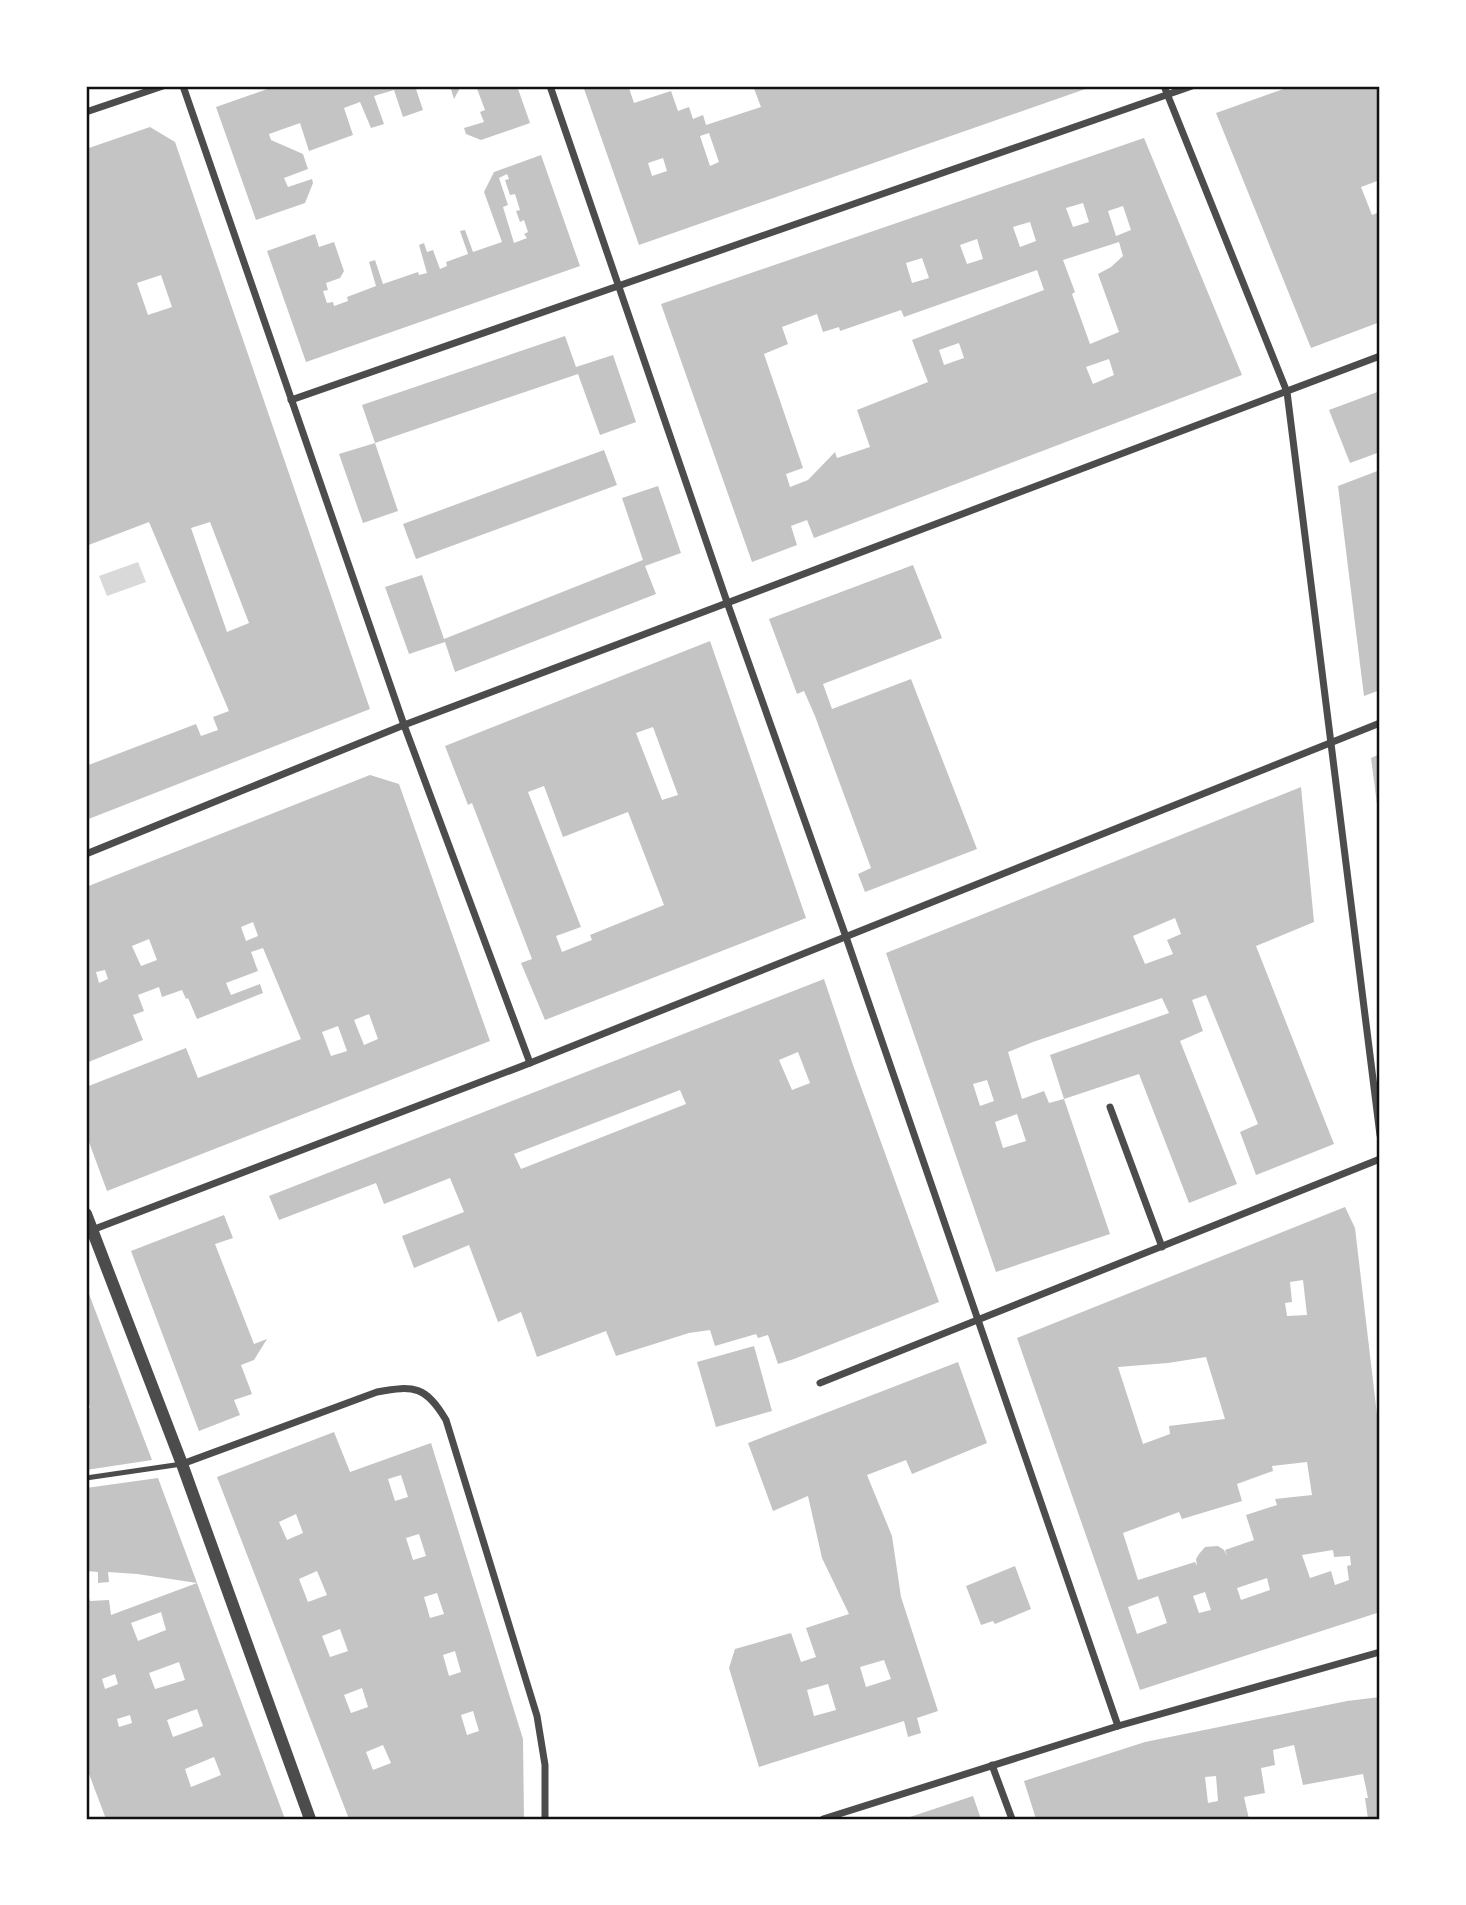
<svg xmlns="http://www.w3.org/2000/svg" width="1466" height="1905" font-family="Overpass,sans-serif">
  <style>
    .water { fill: #d9d9d9 }
    .building { fill: #c4c4c4; fill-rule: evenodd }
    .lines { fill: none; stroke-linecap: round; stroke-linejoin: round }
    .service { stroke: #4c4c4c; stroke-width: 5 }
    .minor { stroke: #4c4c4c; stroke-width: 7 }
    .tertiary { stroke: #4c4c4c; stroke-width: 12 }
    .neatline { fill: none; stroke: #111; stroke-width: 2.5 }
  </style>
  <rect width="100%" height="100%" fill="#fff"/>
  <polygon class="water" points="138,562 146,582 107,596 99,576"/>
  <g class="building">
    <polygon points="276,86 415,86 423,110 403,117 394,90 374,96 384,124 371,128 360,102 344,108 353,135 309,151 300,123 269,134 271,140 303,154 308,169 284,178 288,187 312,179 313,183 305,203 256,220 216,107"/>
    <polygon points="450,86 461,86 454,99"/>
    <polygon points="476,86 517,86 530,123 481,140 466,134 464,128 484,122 480,112 485,110"/>
    <path d="M583,86h52l-6,2 5,15 37,-12 7,20 11,-4 4,12 10,-4 3,10 55,-18 -8,-21h21l1,2 6,-2h313l-455,159zM709,133l10,29 -9,4 -10,-30zM663,158l4,13 -15,5 -4,-13z"/>
    <polygon points="1292,86 1380,86 1380,180 1361,187 1372,215 1380,212 1380,322 1311,348 1216,113"/>
    <path d="M150,127l25,15 195,567 -284,111v-54l110,-42 5,12 17,-6 -5,-13 16,-6 -80,-189 -63,24v-397zM161,275l11,32 -24,8 -11,-32zM210,522l39,101 -22,9 -36,-104z"/>
    <path d="M1144,138l98,237 -428,163 -7,-18 -16,6 6,19 -45,17 -91,-258zM1083,203l6,19 -16,5 -7,-19zM1123,206l8,24 -15,6 -8,-25zM1030,222l6,19 -16,6 -7,-20zM977,239l6,20 -16,5 -7,-19zM1119,242l4,14 -12,11 -13,7 21,58 -29,12 -18,-50 3,-2 -12,-32zM922,258l7,20 -17,5 -6,-20zM1037,270l7,20 -132,50 16,42 -71,28 13,37 -33,11 -2,-6 -27,28 -18,7 -4,-13 17,-6 -39,-114 24,-10 -6,-17 35,-13 6,18 16,-5 1,4 61,-21 3,7zM959,343l5,15 -20,7 -5,-15zM1109,359l5,16 -21,9 -7,-17z"/>
    <path d="M541,155l39,111 -274,96 -39,-111 48,-17 4,13 15,-5 10,29 -4,7 -14,5 2,7 -5,1 4,12 6,-1 1,4 14,-5 -1,-4 29,-11 -7,-24 6,-2 8,24 35,-12 1,3 8,-2 -8,-28 5,-2 3,9 6,-2 7,19 7,-3 -1,-4 22,-8 -8,-23 5,-1 8,22 29,-10 -18,-50 10,-20zM507,174l2,5 -4,1 5,15 5,-1 5,16 -4,1 4,11 4,-2 4,12 -4,2 3,4 -13,5 -11,-36 5,-2 -9,-27z"/>
    <polygon points="565,336 576,367 613,355 636,422 600,435 578,374 375,443 362,405"/>
    <polygon points="1380,391 1380,452 1350,463 1329,410"/>
    <polygon points="375,443 398,511 363,523 339,454"/>
    <polygon points="604,450 617,485 416,559 403,524"/>
    <polygon points="1380,470 1380,690 1364,696 1338,486"/>
    <polygon points="658,486 681,553 645,566 656,594 455,672 445,642 409,654 385,587 422,575 444,639 643,560 622,498"/>
    <polygon points="913,565 942,638 823,684 832,709 911,679 977,849 865,892 858,874 871,868 815,716 804,691 797,694 769,619"/>
    <path d="M710,641l96,277 -261,102 -24,-57 11,-4 -60,-156 -4,2 -23,-59zM653,727l25,68 -16,5 -26,-67zM544,786l19,51 65,-25 36,93 -74,30 2,5 -30,12 -6,-16 25,-9 -53,-135z"/>
    <polygon points="1380,754 1380,820 1379,820 1371,758"/>
    <path d="M370,775l29,9 91,257 -383,150 -21,-57v-47l100,-39 12,30 103,-39 -38,-91 -12,4 7,19 -32,12 5,12 29,-11 3,9 -66,26 -9,-21 -2,1 -4,-9 -20,7 -3,-10 -21,8 6,16 -11,4 10,25 -57,23v-176zM253,922l5,14 -12,5 -5,-14zM149,939l8,21 -16,6 -9,-20zM105,970l3,9 -9,4 -3,-11zM369,1014l9,25 -14,6 -10,-25zM338,1026l9,25 -16,5 -9,-24z"/>
    <path d="M1301,787l13,135 -58,24 78,198 -78,31 -16,-43 18,-8 -52,-129 -14,5 11,31 -23,10 57,143 -48,19 -50,-129 -75,25 -14,-44 119,-42 -7,-15 -129,44 -25,10 14,47 22,-8 5,12 15,-4 46,135 -114,38 -110,-319zM1175,918l6,16 -14,6 6,14 -28,10 -12,-28zM987,1080l7,21 -14,5 -7,-22zM1017,1114l9,27 -23,7 -8,-26z"/>
    <path d="M824,979l29,86 86,237 -145,57 -16,5 -10,-29 -10,3 -2,-4 -41,12 -5,-16 -21,3 -73,23 -10,-25 -69,26 -16,-45 -23,10 -29,-77 -55,23 -12,-32 62,-24 -14,-34 -66,26 -8,-21 -97,37 -10,-24zM798,1052l12,31 -18,7 -13,-30zM680,1090l6,14 -165,65 -7,-15z"/>
    <path d="M1345,1207l10,21 25,212v172l-240,78 -123,-352zM1303,1280l4,35 -20,1 -2,-13 7,-1 -2,-20zM1206,1357l19,62 -56,7 1,8 -27,10 -25,-77 50,-4zM1307,1462l5,33 -37,4 2,6 -31,10 8,25 -29,10 2,6 -3,-6 -6,-4 -13,1 -6,7 -3,5 1,7 -2,-4 -57,18 -15,-47 56,-21 3,7 60,-18 -5,-17 36,-13 -1,-5zM1333,1550l1,7 16,-1 1,9 -4,1 2,14 -14,5 -4,-14 -21,7 -8,-23zM1267,1578l3,12 -29,10 -4,-12zM1205,1592l6,18 -12,3 -6,-17zM1158,1596l9,27 -30,11 -9,-27z"/>
    <polygon points="224,1215 233,1238 215,1244 254,1344 267,1339 254,1360 241,1365 252,1394 234,1400 240,1415 199,1431 131,1251"/>
    <polygon points="86,1286 123,1384 152,1460 86,1470 86,1409 90,1408 86,1390"/>
    <polygon points="754,1346 772,1411 716,1427 697,1362"/>
    <path d="M958,1362l29,81 -75,31 -6,-14 -39,15 25,61 9,61 37,114 -21,7 4,15 -13,4 -4,-16 -145,46 -30,-99 6,-19 56,-16 10,29 15,-5 -10,-29 43,-14 -27,-56 -14,-62 -35,15 -25,-68zM884,1660l7,19 -25,8 -6,-20zM828,1684l8,26 -22,6 -7,-26z"/>
    <path d="M334,1432l16,40 81,-29 92,296 1,80h-175l-132,-342zM401,1475l7,22 -13,4 -7,-22zM296,1514l7,19 -16,7 -8,-18zM419,1534l7,22 -13,4 -7,-22zM317,1571l10,24 -19,7 -9,-23zM437,1593l7,21 -14,4 -6,-21zM340,1629l8,22 -18,6 -8,-21zM455,1651l6,21 -12,4 -6,-21zM362,1688l6,19 -17,6 -7,-18zM473,1711l6,20 -12,4 -6,-20zM383,1745l8,18 -18,7 -7,-18z"/>
    <polygon points="158,1478 197,1583 137,1574 108,1572 109,1582 98,1583 98,1572 86,1571 86,1488"/>
    <polygon points="1015,1566 1031,1609 995,1624 993,1621 981,1625 966,1586"/>
    <path d="M197,1583l88,236h-179l-20,-53v-176l4,11 19,-1 2,15zM161,1612l5,18 -28,11 -7,-18zM179,1662l6,18 -30,9 -6,-16zM115,1674l3,10 -13,5 -3,-10zM197,1709l6,17 -30,11 -6,-17zM130,1715l2,8 -13,4 -2,-8zM214,1757l7,18 -30,12 -6,-18z"/>
    <path d="M1380,1697v122h-12l-3,-21h3l-5,-24 -60,11 -9,-40 -21,5 2,15 -14,3 4,25 -21,4 5,22h-213l-12,-38 121,-39 202,-41zM1216,1776l2,25 -10,2 -3,-26z"/>
    <polygon points="973,1796 981,1819 904,1819"/>
  </g>
  <g class="lines">
    <polyline class="service" points="86,1478 182,1464"/>
    <g class="minor">
      <polyline points="183,86 404,725 530,1063"/>
      <polyline points="550,86 727,602 846,937 1118,1726"/>
      <polyline points="1164,86 1287,392 1380,1135"/>
      <polyline points="86,112 163,86"/>
      <polyline points="291,400 1192,86"/>
      <polyline points="86,854 404,725 1380,356"/>
      <polyline points="1110,1107 1162,1247"/>
      <polyline points="92,1230 530,1063 1380,723"/>
      <polyline points="820,1383 1380,1159"/>
      <path d="M182,1464l195,-72c37,-7 49,-6 69,28l91,296 8,49v54"/>
      <polyline points="992,1765 1012,1819"/>
      <polyline points="823,1819 1118,1726 1380,1652"/>
    </g>
    <polyline class="tertiary" points="86,1214 182,1464 310,1819"/>
  </g>
  <rect width="1466" height="1905" fill="none" stroke="#ffffff" stroke-width="175"/>
  <rect x="88" y="88" width="1290" height="1730" class="neatline"/>
</svg>
